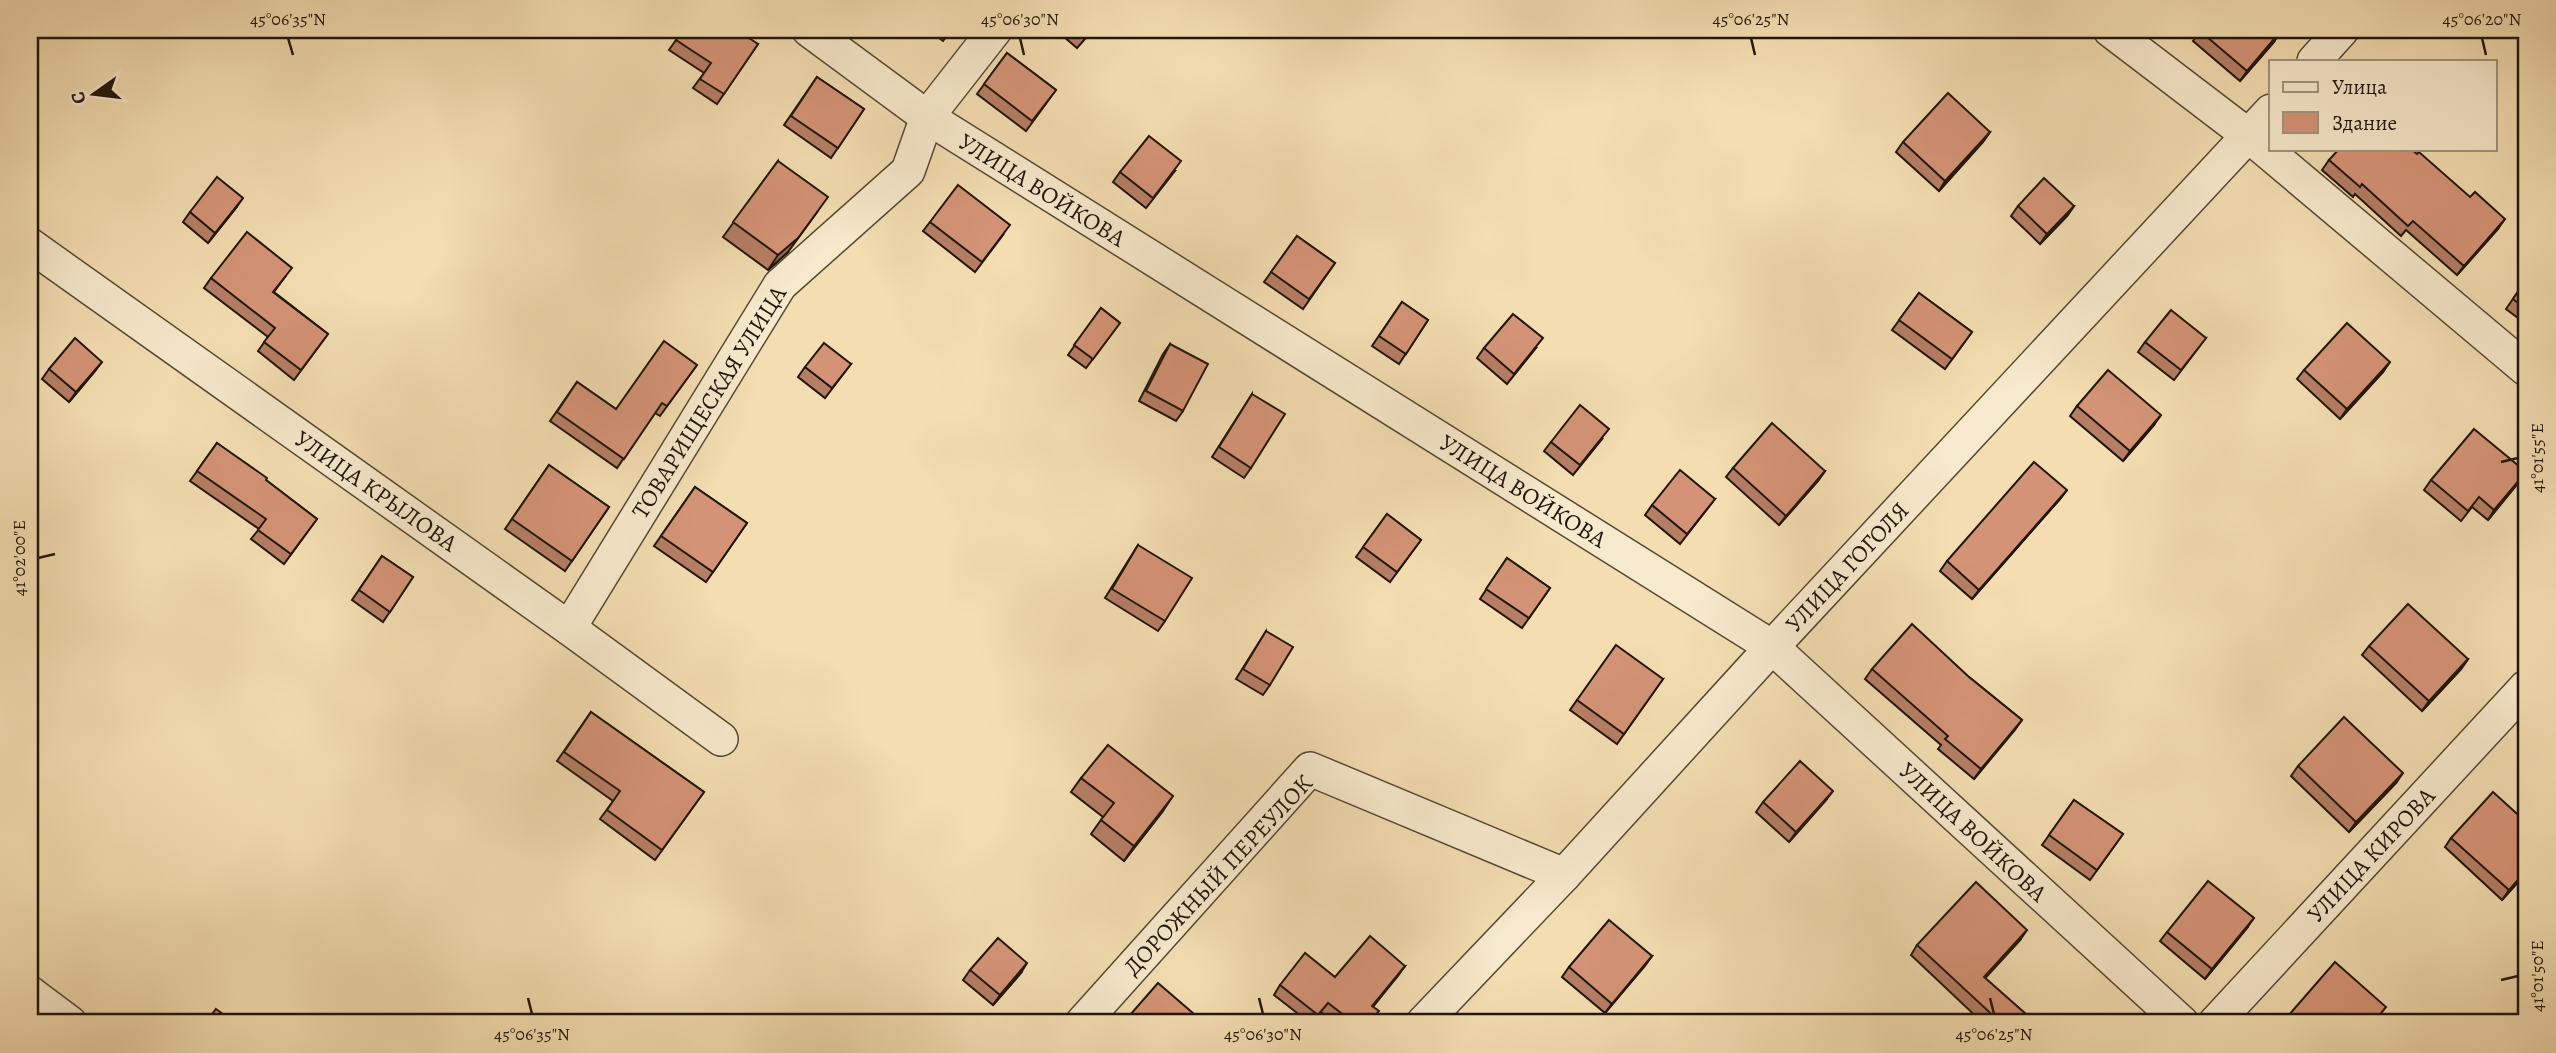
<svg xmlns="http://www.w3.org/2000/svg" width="2556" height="1053" font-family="Alegreya,serif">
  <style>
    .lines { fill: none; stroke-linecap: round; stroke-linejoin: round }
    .minor-casing { stroke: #554834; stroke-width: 36 }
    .minor { stroke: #f7e9cc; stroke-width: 33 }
    .wall { fill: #b67e65; stroke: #20160b; stroke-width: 2 }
    .shaded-wall { fill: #946753; stroke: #20160b; stroke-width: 2 }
    .building { fill: #d49376; stroke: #20160b; stroke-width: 2 }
    .ticks { fill: none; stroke: #20160b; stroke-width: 2.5 }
    .labels { text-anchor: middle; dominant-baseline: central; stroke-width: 5; stroke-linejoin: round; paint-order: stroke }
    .street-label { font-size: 24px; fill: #20160b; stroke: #f7e9cc }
    .neatline { fill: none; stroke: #20160b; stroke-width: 2.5 }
    .ticks-label { font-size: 18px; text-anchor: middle; fill: #20160b }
  </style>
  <rect width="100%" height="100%" fill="#f3ddb1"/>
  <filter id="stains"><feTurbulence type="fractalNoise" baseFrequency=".00286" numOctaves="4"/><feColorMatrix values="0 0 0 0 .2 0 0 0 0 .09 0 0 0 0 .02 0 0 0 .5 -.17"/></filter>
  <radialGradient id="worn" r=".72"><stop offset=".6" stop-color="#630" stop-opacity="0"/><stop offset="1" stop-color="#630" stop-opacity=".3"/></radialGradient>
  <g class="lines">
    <defs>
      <g id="minor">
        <polyline points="809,30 927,117 1772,647 2182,1023"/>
        <polyline points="2110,30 2249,136 2526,369"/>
        <polyline points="2314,61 2342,30"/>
        <polyline points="30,245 569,628 721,739"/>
        <polyline points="569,628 780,285 908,171 927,117 995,30"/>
        <polyline points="30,993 70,1023"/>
        <polyline points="1082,1023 1310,769 1564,875"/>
        <polyline points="1423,1023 1564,875 1772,647 2271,111"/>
        <polyline points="2215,1023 2526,687"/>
      </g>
    </defs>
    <use href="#minor" class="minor-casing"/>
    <use href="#minor" class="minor"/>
  </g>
  <g class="wall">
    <polygon points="683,30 758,44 717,104 693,88 704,73 669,50"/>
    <polygon points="928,30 952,30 943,41"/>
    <polygon points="1056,30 1093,30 1077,48"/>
    <polygon points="2201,30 2280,32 2274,42 2240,81 2193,41"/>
    <polygon points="1007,53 1056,90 1026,131 977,94"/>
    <polygon points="817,77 864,109 831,158 784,125"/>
    <polygon points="1990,132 1983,142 1939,191 1896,152 1903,142"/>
    <polygon points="2329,160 2498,229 2457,275 2406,230 2401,236 2355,194 2353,197 2322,170"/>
    <polygon points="778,161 788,252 768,270 723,237"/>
    <polygon points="1175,171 1146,208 1113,182 1120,172"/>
    <polygon points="2018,206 2074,206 2067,216 2040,244 2011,216"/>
    <polygon points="236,208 208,243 183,222 190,212"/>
    <polygon points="930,222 1003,235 975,272 923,231"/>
    <polygon points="1297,236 1335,263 1303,309 1264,282"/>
    <polygon points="285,277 274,292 328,334 294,380 258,351 268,337 204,288 211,278"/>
    <polygon points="2526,280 2526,324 2506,309"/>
    <polygon points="1919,293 1972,332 1945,369 1892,330"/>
    <polygon points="1402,302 1428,320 1399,364 1372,346"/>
    <polygon points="1101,308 1120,323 1086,368 1068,355"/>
    <polygon points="2206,338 2174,380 2138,352 2145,342"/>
    <polygon points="1170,344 1183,411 1176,421 1139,401 1163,354"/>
    <polygon points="1484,348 1536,348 1507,384 1477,358"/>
    <polygon points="851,364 825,398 798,377 805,367"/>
    <polygon points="697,365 660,416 655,413 617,468 550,421 577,382 616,409"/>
    <polygon points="49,369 95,371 69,402 42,379"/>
    <polygon points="2304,370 2383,372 2340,419 2297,379"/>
    <polygon points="1252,394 1251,468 1244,478 1212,457"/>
    <polygon points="2077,406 2154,425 2123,461 2070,416"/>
    <polygon points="1602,439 1573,475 1544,451 1551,442"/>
    <polygon points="217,443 317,519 284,564 251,539 259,529 190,481"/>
    <polygon points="549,465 609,507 565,571 505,529"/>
    <polygon points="1733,468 1825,471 1818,481 1779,525 1726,477"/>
    <polygon points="2431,480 2519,482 2488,520 2472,507 2461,521 2424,490"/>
    <polygon points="695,487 747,523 706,582 654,546"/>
    <polygon points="2067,490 2060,499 1972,599 1940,571 1947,561"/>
    <polygon points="1715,499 1680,544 1645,515 1652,505"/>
    <polygon points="1387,514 1421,540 1390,582 1356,557"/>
    <polygon points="1138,545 1165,621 1158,631 1105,598"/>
    <polygon points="382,556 413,577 383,622 352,600"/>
    <polygon points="1507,558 1550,588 1522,628 1480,599"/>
    <polygon points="1266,631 1270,685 1263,695 1236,679"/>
    <polygon points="2369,646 2468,659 2461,669 2422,711 2362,655"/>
    <polygon points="1872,669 1969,677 2022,720 1974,779 1938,749 1941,745 1865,679"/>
    <polygon points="1663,679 1617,744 1570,710 1577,700"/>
    <polygon points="591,712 704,792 655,860 600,819 613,801 557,761"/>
    <polygon points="2298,766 2396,783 2349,832 2291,776"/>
    <polygon points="1081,778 1163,811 1124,861 1091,834 1103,817 1071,792"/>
    <polygon points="1826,800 1789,842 1756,812 1763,802"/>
    <polygon points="2074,800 2123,834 2090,880 2042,845"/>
    <polygon points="2526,822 2526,873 2502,900 2445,847 2451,838"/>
    <polygon points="2247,928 2205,979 2160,941 2167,932"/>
    <polygon points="2020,940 1985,978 2036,1023 1983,1023 1911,955 1917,945"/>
    <polygon points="1652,956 1605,1013 1562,977 1569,967"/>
    <polygon points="1405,966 1373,1007 1370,1023 1335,1023 1321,1012 1313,1023 1310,1023 1274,995 1280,985"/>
    <polygon points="970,970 1021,973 993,1005 963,980"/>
  </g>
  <g class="shaded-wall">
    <polygon points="2280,32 2274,42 2240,81 2247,71"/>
    <polygon points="1990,132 1983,142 1939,191 1945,181"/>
    <polygon points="243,198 236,208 208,243 215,233"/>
    <polygon points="2074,206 2067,216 2040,244 2047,234"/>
    <polygon points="818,211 788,252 768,270 778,255"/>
    <polygon points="2505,219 2498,229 2457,275 2464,266"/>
    <polygon points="102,362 95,371 69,402 76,392"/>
    <polygon points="2390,362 2383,372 2340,419 2347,409"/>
    <polygon points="2161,415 2154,425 2123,461 2130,451"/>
    <polygon points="1825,471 1818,481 1779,525 1786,516"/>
    <polygon points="2526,472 2519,482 2488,520 2494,510"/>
    <polygon points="2067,490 2060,499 1972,599 1979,590"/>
    <polygon points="2468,659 2461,669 2422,711 2429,701"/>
    <polygon points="2022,720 2015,730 1974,779 1981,769"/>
    <polygon points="2403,773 2396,783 2349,832 2356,822"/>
    <polygon points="1833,791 1826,800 1789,842 1796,832"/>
    <polygon points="1173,796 1163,811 1124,861 1134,846"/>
    <polygon points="2526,871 2526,873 2502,900 2509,890"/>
    <polygon points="2254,918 2247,928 2205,979 2212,969"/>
    <polygon points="2027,930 2020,940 1977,987 1984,977"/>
    <polygon points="1652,956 1645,966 1605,1013 1612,1004"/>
    <polygon points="1027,963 1021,973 993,1005 1000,995"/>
    <polygon points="1405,966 1398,976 1365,1016 1372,1006"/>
  </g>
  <g class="building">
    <polygon points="683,30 737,30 758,44 724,94 700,79 711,63 676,40"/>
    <polygon points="1075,30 1091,30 1084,38"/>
    <polygon points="2201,30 2278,30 2280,32 2247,71 2200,31"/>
    <polygon points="1007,53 1056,90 1032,121 984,84"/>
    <polygon points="817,77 864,109 838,148 791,116"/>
    <polygon points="1948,93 1990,132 1945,181 1903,142"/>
    <polygon points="1149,136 1181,161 1153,198 1120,172"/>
    <polygon points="2339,149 2411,149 2417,154 2419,152 2470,197 2475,192 2505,219 2464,266 2413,221 2408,226 2362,184 2360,187 2329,160"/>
    <polygon points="778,161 828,197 798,238 778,255 733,222"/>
    <polygon points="217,177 243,198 215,233 190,212"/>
    <polygon points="2044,178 2074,206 2047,234 2018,206"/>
    <polygon points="958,185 1010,225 982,262 930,222"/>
    <polygon points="247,232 292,268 273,292 328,334 301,370 264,342 275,328 211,278"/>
    <polygon points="1297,236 1335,263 1309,299 1271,272"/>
    <polygon points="2526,280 2526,309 2513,299"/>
    <polygon points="1919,293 1972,332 1952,359 1899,320"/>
    <polygon points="1402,302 1428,320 1406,354 1379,336"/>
    <polygon points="1101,308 1120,323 1093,359 1074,345"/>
    <polygon points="2171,310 2206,338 2181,370 2145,342"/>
    <polygon points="1513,314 1543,338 1514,374 1484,348"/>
    <polygon points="2347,323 2390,362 2347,409 2304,370"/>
    <polygon points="75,338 102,362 76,392 49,369"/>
    <polygon points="664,341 697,365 667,406 662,403 624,459 557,412 577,382 616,409"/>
    <polygon points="824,343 851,364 832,388 805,367"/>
    <polygon points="1170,344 1208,364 1183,411 1146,391"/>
    <polygon points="2108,370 2161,415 2130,451 2077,406"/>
    <polygon points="1252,394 1285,414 1251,468 1219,447"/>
    <polygon points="1580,405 1609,429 1580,465 1551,442"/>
    <polygon points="1772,423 1825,471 1786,516 1733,468"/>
    <polygon points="2474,429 2526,472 2494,510 2479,497 2468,511 2431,480"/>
    <polygon points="217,443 267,478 266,480 317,519 291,554 258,530 266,519 197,471"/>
    <polygon points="2034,462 2067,490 1979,590 1947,561"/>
    <polygon points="549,465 609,507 572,561 512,519"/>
    <polygon points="1680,470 1715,499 1687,534 1652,505"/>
    <polygon points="695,487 747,523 713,572 661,536"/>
    <polygon points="1387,514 1421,540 1397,572 1363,547"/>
    <polygon points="1138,545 1192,578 1165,621 1112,589"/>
    <polygon points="382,556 413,577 390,612 359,590"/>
    <polygon points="1507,558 1550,588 1529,618 1486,589"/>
    <polygon points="2408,604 2468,659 2429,701 2369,646"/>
    <polygon points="1912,624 1969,677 2022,720 1981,769 1945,739 1948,736 1872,669"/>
    <polygon points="1266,631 1293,647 1270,685 1243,669"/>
    <polygon points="1616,645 1663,679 1624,734 1577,700"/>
    <polygon points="591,712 704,792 662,850 607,810 620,791 564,752"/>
    <polygon points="2344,717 2403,773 2356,822 2298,766"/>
    <polygon points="1108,745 1173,796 1134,846 1101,820 1114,803 1081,778"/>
    <polygon points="1800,761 1833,791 1796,832 1763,802"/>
    <polygon points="2493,792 2526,822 2526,871 2509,890 2451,838"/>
    <polygon points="2074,800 2123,834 2097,870 2049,835"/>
    <polygon points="2208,881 2254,918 2212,969 2167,932"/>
    <polygon points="1976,882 2027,930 1984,977 2036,1023 1999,1023 2000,1022 1917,945"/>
    <polygon points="1609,920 1652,956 1612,1004 1569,967"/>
    <polygon points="1370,936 1405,966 1372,1006 1379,1011 1369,1023 1354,1023 1328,1003 1318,1015 1280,985 1305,953 1335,977"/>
    <polygon points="998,938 1027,963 1000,995 970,970"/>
    <polygon points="2335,962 2386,1007 2373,1023 2282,1023"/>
    <polygon points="1158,983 1201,1020 1198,1023 1123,1023"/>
    <polygon points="216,1009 235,1023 205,1023"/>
  </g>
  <path class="ticks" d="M288,38l5,17M1020,38l4,17M1751,38l4,17M2482,38l4,17M2501,462l17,-4M38,558l17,-4M2501,980l17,-4M528,998l4,16M1259,998l4,16M1990,998l4,16"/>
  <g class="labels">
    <g class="street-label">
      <text transform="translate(1042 190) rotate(32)">УЛИЦА ВОЙКОВА</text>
      <text transform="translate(709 402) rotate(-58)">ТОВАРИЩЕСКАЯ УЛИЦА</text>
      <text transform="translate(376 491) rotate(35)">УЛИЦА КРЫЛОВА</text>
      <text transform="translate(1523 491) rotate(32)">УЛИЦА ВОЙКОВА</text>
      <text transform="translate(1847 567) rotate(-47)">УЛИЦА ГОГОЛЯ</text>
      <text transform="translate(1973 832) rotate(43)">УЛИЦА ВОЙКОВА</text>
      <text transform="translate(2371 855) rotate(-47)">УЛИЦА КИРОВА</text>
      <text transform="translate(1218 875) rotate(-47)">ДОРОЖНЫЙ ПЕРЕУЛОК</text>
    </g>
  </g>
  <rect width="2556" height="1053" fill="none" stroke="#f3ddb1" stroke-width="77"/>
  <rect x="2269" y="60" width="228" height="91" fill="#f7e9cc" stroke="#a1957f" stroke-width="2"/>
  <rect x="2283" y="82" width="35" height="10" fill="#f7e9cc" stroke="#a1957f" stroke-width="2"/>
  <text x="2332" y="94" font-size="21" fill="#20160b">Улица</text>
  <rect x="2283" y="112" width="35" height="21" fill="#d49376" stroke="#a1957f" stroke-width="2"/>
  <text x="2332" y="130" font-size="21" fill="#20160b">Здание</text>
  <g transform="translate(94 94) rotate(256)" stroke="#f7e9cc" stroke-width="5" paint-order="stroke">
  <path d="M0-5L12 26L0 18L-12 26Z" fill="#20160b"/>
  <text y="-10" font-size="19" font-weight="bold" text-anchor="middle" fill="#20160b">С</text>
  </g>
  <rect x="38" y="38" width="2480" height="976" class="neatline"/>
  <g class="ticks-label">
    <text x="288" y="25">45°06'35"N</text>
    <text x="1020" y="25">45°06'30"N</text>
    <text x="1751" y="25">45°06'25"N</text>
    <text x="2482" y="25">45°06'20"N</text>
    <text transform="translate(2537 458) rotate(-90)" y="6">41°01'55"E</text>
    <text transform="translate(19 558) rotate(-90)" y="6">41°02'00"E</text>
    <text transform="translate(2537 976) rotate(-90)" y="6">41°01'50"E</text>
    <text x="532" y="1040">45°06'35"N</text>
    <text x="1263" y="1040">45°06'30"N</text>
    <text x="1994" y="1040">45°06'25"N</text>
  </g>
  <rect width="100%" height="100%" filter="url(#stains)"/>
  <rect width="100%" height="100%" fill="url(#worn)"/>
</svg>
